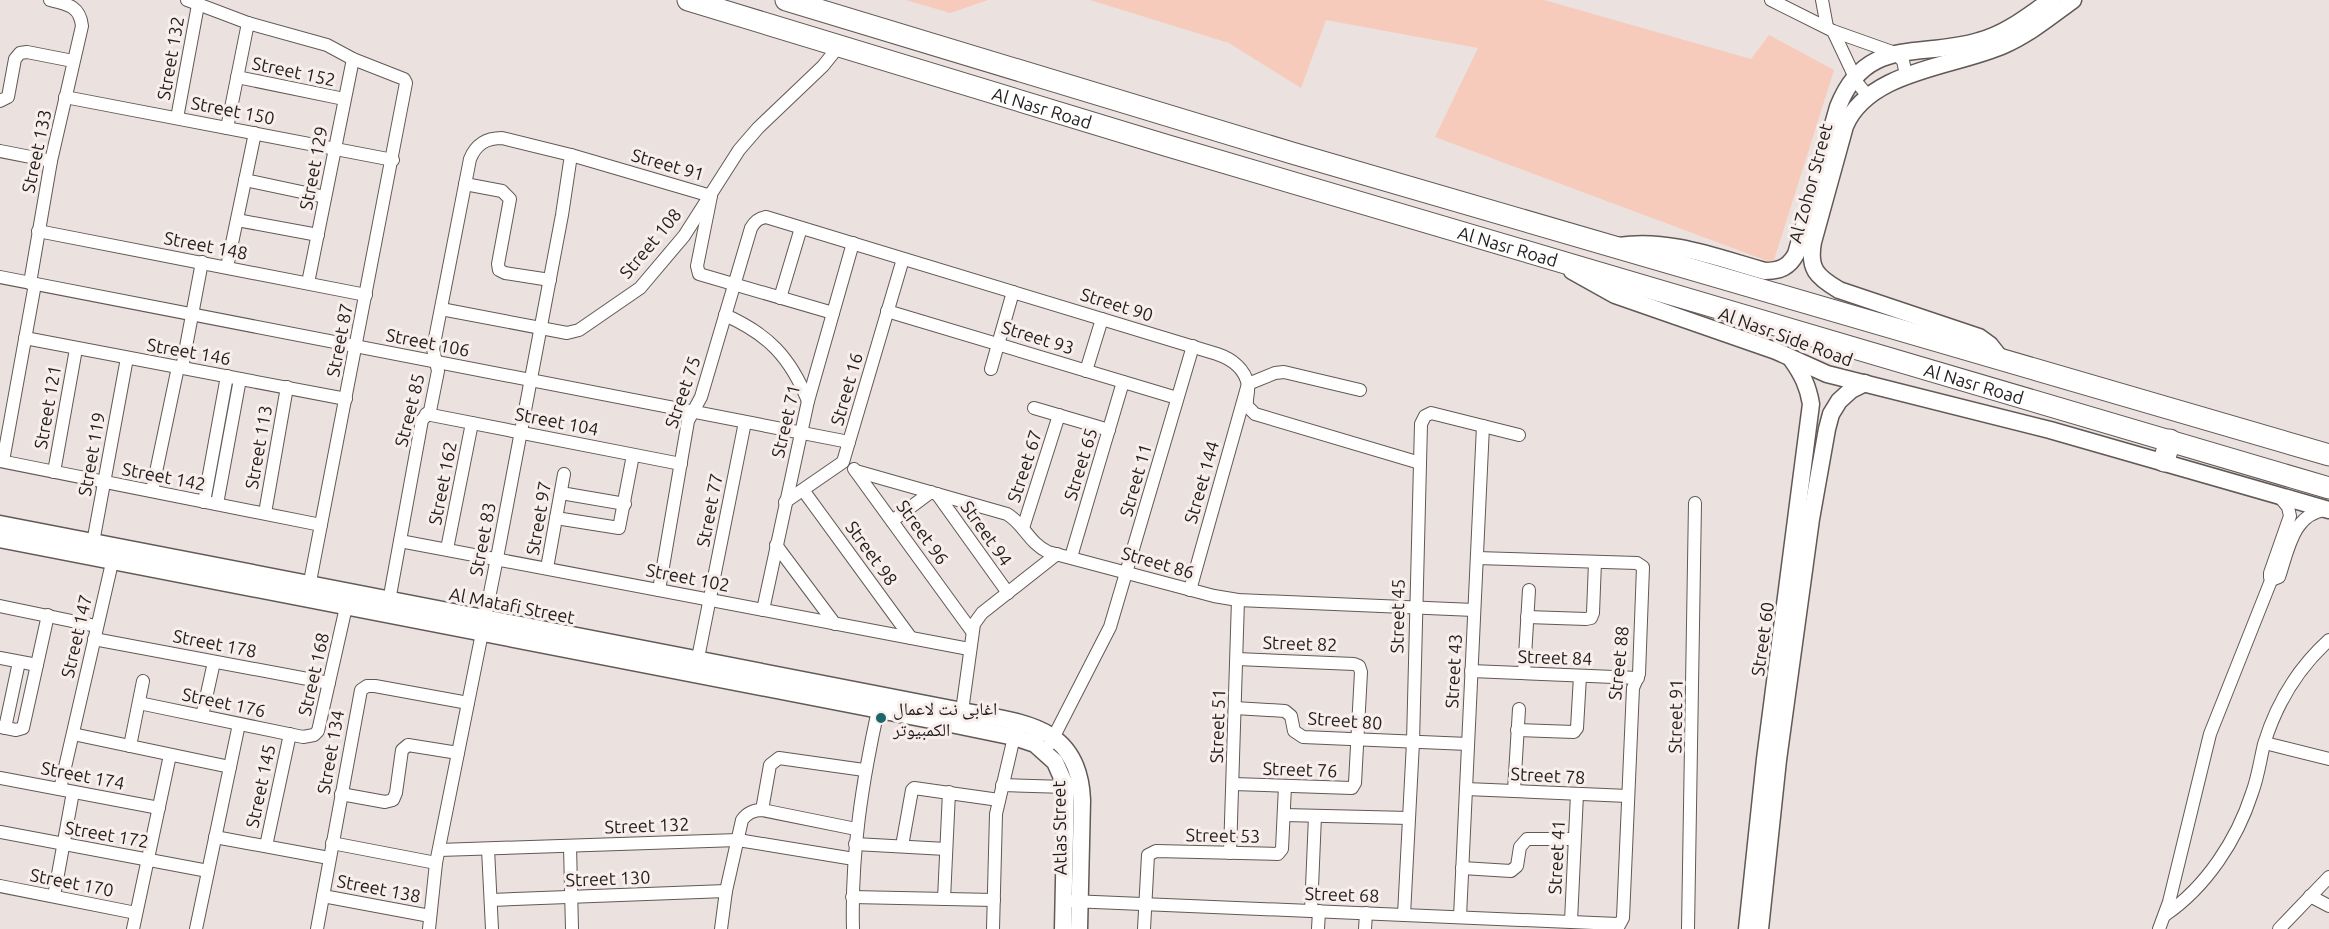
<svg xmlns="http://www.w3.org/2000/svg" width="2329" height="929" font-family="Ubuntu,'Noto Naskh Arabic',sans-serif">
  <style>
    .green { fill: #f6cbbc }
    .lines { fill: none; stroke-linecap: round; stroke-linejoin: round }
    .street-casing { stroke: #615956; stroke-width: 14 }
    .secondary-casing { stroke: #615956; stroke-width: 19 }
    .highway-casing { stroke: #615956; stroke-width: 23 }
    .street { stroke: #fff; stroke-width: 12 }
    .secondary { stroke: #fff; stroke-width: 16 }
    .highway { stroke: #fff; stroke-width: 21 }
    .poi-dot { fill: #1a676c; stroke: #f8eeeb; stroke-width: 2 }
    .labels { text-anchor: middle; dominant-baseline: central; stroke-width: 6; stroke-linejoin: round; paint-order: stroke }
    .street-label { font-size: 18px; fill: #201d1c; stroke: #f8eeeb }
    .poi-label { font-size: 18px; fill: #201d1c; stroke: #f8eeeb; text-anchor: start }
  </style>
  <rect width="100%" height="100%" fill="#ebe1de"/>
  <g class="green">
    <polygon points="906,0 988,0 950,13"/>
    <polygon points="1090,0 1544,0 1751,59 1769,35 1834,70 1773,263 1435,137 1478,48 1326,20 1301,88 1229,43"/>
  </g>
  <g class="lines">
    <defs>
      <g id="street">
        <polyline points="187,0 248,23 327,45 353,59 404,79 406,83 308,592"/>
        <polyline points="1771,0 1833,31 1895,53 1903,61 1905,70 1904,77"/>
        <polyline points="1822,0 1827,27"/>
        <polyline points="1833,31 1858,84 1868,96"/>
        <polyline points="237,77 344,99"/>
        <polyline points="65,97 393,160"/>
        <polyline points="0,101 8,97 15,59 20,53 27,52 73,61"/>
        <polyline points="177,118 198,5"/>
        <polyline points="227,128 248,23"/>
        <polyline points="0,151 51,161"/>
        <polyline points="245,180 325,197"/>
        <polyline points="465,184 502,191 510,199 498,264 499,270 505,273 550,280"/>
        <polyline points="237,220 318,235"/>
        <polyline points="38,231 366,295"/>
        <polyline points="227,267 255,133"/>
        <polyline points="0,277 849,442"/>
        <path d="M30,283l21,-122 31,-135c-2,-20 -15,-22 -32,-26"/>
        <polyline points="308,283 353,59"/>
        <polyline points="780,298 801,228"/>
        <polyline points="441,309 567,333 579,330 640,288 684,236 739,150 758,128 823,66 839,46"/>
        <polyline points="887,311 1177,398"/>
        <path d="M725,315c43,19 65,42 83,86"/>
        <polyline points="25,338 346,399"/>
        <polyline points="182,368 202,262"/>
        <polyline points="991,369 1013,292"/>
        <polyline points="1086,371 1102,319"/>
        <polyline points="1034,408 1109,430"/>
        <polyline points="426,414 681,464"/>
        <polyline points="0,461 321,525"/>
        <polyline points="3,461 35,284"/>
        <polyline points="854,469 971,630"/>
        <path d="M856,471l151,43c17,10 22,29 41,38l166,44 24,4 236,10"/>
        <polyline points="54,472 76,349"/>
        <polyline points="803,490 911,638"/>
        <polyline points="152,491 178,367"/>
        <polyline points="561,493 625,504"/>
        <polyline points="937,494 1008,593"/>
        <path d="M2279,496l9,11 2,9 -20,57v4l4,2 5,-2c9,-26 14,-64 47,-67"/>
        <polyline points="204,502 227,376"/>
        <polyline points="785,502 843,462 903,259"/>
        <polyline points="217,504 240,379"/>
        <polyline points="265,513 287,387"/>
        <polyline points="556,518 619,528 633,455"/>
        <polyline points="892,521 931,492"/>
        <polyline points="1023,528 1059,415"/>
        <polyline points="400,541 969,649"/>
        <polyline points="776,545 835,624"/>
        <polyline points="92,548 127,358"/>
        <polyline points="447,549 472,423"/>
        <polyline points="1071,557 1123,382"/>
        <polyline points="1477,558 1637,563 1643,567 1639,674 1633,688 1623,918 1617,929"/>
        <polyline points="547,568 564,474"/>
        <path d="M659,590l29,-169 13,-24 50,-169c4,-7 8,-10 15,-11l451,137c15,5 28,15 31,31 1,7 -2,14 -1,21l8,8 165,49"/>
        <polyline points="1190,590 1248,384 1275,373 1284,372 1360,390"/>
        <path d="M389,601l33,-181 8,-9 8,-40 -5,-22 37,-190c6,-15 16,-21 32,-21l69,17 140,41 -14,70 2,8 134,39"/>
        <polyline points="0,606 96,626"/>
        <polyline points="763,610 808,401 853,243"/>
        <polyline points="1527,617 1586,619 1591,618 1593,613 1595,562"/>
        <polyline points="94,639 329,683"/>
        <polyline points="0,658 37,665"/>
        <polyline points="696,668 745,422"/>
        <polyline points="1471,671 1638,678"/>
        <polyline points="1524,673 1529,590"/>
        <polyline points="139,703 303,737 314,735 318,731 346,607"/>
        <polyline points="1235,708 1285,711 1291,716 1294,731 1303,737 1468,744"/>
        <polyline points="962,711 974,624 982,613 1057,554"/>
        <polyline points="202,716 214,662"/>
        <polyline points="0,727 16,730 23,728 48,615"/>
        <polyline points="5,728 19,662"/>
        <polyline points="1517,730 1574,732 1577,728 1580,676"/>
        <polyline points="73,734 230,767"/>
        <polyline points="2265,743 2329,759"/>
        <polyline points="1050,744 1110,627 1193,346"/>
        <polyline points="130,746 143,681"/>
        <polyline points="0,778 159,808"/>
        <polyline points="1233,784 1352,788 1355,783 1361,672 1359,666 1354,664 1237,659"/>
        <polyline points="1002,785 1066,787"/>
        <polyline points="60,789 114,554"/>
        <polyline points="1466,789 1628,796"/>
        <polyline points="1514,791 1519,709"/>
        <polyline points="341,794 385,802 393,800 396,793 402,750 408,745 458,753"/>
        <polyline points="762,810 770,765 779,758 864,770"/>
        <polyline points="1284,815 1409,818"/>
        <polyline points="0,832 208,871"/>
        <polyline points="215,837 329,858"/>
        <polyline points="332,843 436,863"/>
        <polyline points="855,844 946,849"/>
        <polyline points="266,846 290,734"/>
        <polyline points="570,846 572,929"/>
        <polyline points="902,846 912,790 914,788 999,800"/>
        <polyline points="488,849 492,929"/>
        <polyline points="439,850 738,840 854,859"/>
        <polyline points="1230,853 1238,600"/>
        <polyline points="1462,868 1511,871 1517,866 1520,847 1527,839 1574,839"/>
        <polyline points="0,886 136,913"/>
        <polyline points="54,896 73,792"/>
        <polyline points="323,896 430,916"/>
        <polyline points="2310,896 2329,906"/>
        <polyline points="852,897 994,900"/>
        <polyline points="944,899 949,792"/>
        <polyline points="491,900 726,891"/>
        <polyline points="1071,901 1618,924"/>
        <polyline points="1311,911 1315,816"/>
        <polyline points="1404,915 1413,742 1421,424 1425,416 1431,413 1519,435"/>
        <path d="M2165,915c41,-28 72,-75 87,-122 6,-16 8,-32 12,-49 12,-39 34,-76 65,-104"/>
        <polyline points="1460,917 1483,426"/>
        <polyline points="1571,921 1577,794"/>
        <polyline points="133,929 170,755"/>
        <polyline points="196,929 239,724"/>
        <polyline points="317,929 361,690 367,686 375,686 468,703"/>
        <polyline points="429,929 436,863 497,558 562,215 571,155"/>
        <path d="M721,929l5,-38 16,-71c5,-7 11,-10 20,-10l94,19"/>
        <path d="M853,929c-2,-75 9,-146 25,-219"/>
        <polyline points="993,929 996,814 1014,737"/>
        <polyline points="1144,929 1148,855 1156,851 1278,854 1282,849 1285,786"/>
        <polyline points="1318,929 1319,911"/>
        <polyline points="1365,929 1366,913"/>
        <polyline points="1688,929 1695,503"/>
        <polyline points="2159,929 2169,902 2210,734 2272,578"/>
        <polyline points="2279,929 2329,877"/>
      </g>
      <g id="secondary">
        <path d="M1619,246c49,-8 99,12 146,25 15,0 24,-4 31,-17l42,-147c28,-72 82,-48 141,-66 27,-7 49,-25 72,-41"/>
        <polyline points="1572,271 1615,295 1776,351 1827,374 2050,430 2329,510"/>
        <path d="M2001,359l-11,-14 -11,-8 -140,-47c-22,-13 -31,-21 -26,-48l32,-116c24,-56 110,-59 159,-81 25,-11 47,-29 69,-45"/>
        <path d="M0,524l962,187c59,12 117,13 120,89l-3,129"/>
        <polyline points="0,539 941,722 1014,737 1035,744 1055,762 1066,787 1063,929"/>
        <path d="M1747,929l18,-170 46,-355c-3,-18 -9,-30 -19,-44"/>
        <polyline points="1760,929 1778,760 1811,519 1827,429 1831,414 1839,401 1851,390 1865,383"/>
      </g>
      <g id="highway">
        <path id="s1" d="M688,0l477,145 1164,343"/>
        <polyline points="786,0 1292,153 2329,455"/>
        <polyline points="2164,461 2170,440"/>
      </g>
    </defs>
    <use href="#street" class="street-casing"/>
    <use href="#secondary" class="secondary-casing"/>
    <use href="#highway" class="highway-casing"/>
    <use href="#street" class="street"/>
    <use href="#secondary" class="secondary"/>
    <use href="#highway" class="highway"/>
  </g>
  <circle class="poi-dot" cx="881" cy="718" r="6"/>
  <g class="labels">
    <g class="street-label">
      <text transform="translate(170 58) rotate(-80)">Street 132</text>
      <text transform="translate(294 71) rotate(12)">Street 152</text>
      <text stroke="none"><textPath href="#s1" startOffset="370">Al Nasr Road</textPath></text>
      <text transform="translate(233 110) rotate(11)">Street 150</text>
      <text transform="translate(36 151) rotate(-78)">Street 133</text>
      <text transform="translate(668 164) rotate(16)">Street 91</text>
      <text transform="translate(313 168) rotate(-79)">Street 129</text>
      <text transform="translate(1810 183) rotate(-75)">Al Zohor Street</text>
      <text transform="translate(650 243) rotate(-50)">Street 108</text>
      <text transform="translate(206 245) rotate(11)">Street 148</text>
      <text stroke="none"><textPath href="#s1" startOffset="856">Al Nasr Road</textPath></text>
      <text transform="translate(1117 304) rotate(17)">Street 90</text>
      <text transform="translate(1786 336) rotate(20)">Al Nasr Side Road</text>
      <text transform="translate(1038 337) rotate(17)">Street 93</text>
      <text transform="translate(339 340) rotate(-79)">Street 87</text>
      <text transform="translate(428 342) rotate(11)">Street 106</text>
      <text transform="translate(189 351) rotate(10)">Street 146</text>
      <text stroke="none"><textPath href="#s1" startOffset="1342">Al Nasr Road</textPath></text>
      <text transform="translate(846 389) rotate(-74)">Street 16</text>
      <text transform="translate(682 392) rotate(-71)">Street 75</text>
      <text transform="translate(47 407) rotate(-80)">Street 121</text>
      <text transform="translate(409 410) rotate(-76)">Street 85</text>
      <text transform="translate(557 421) rotate(11)">Street 104</text>
      <text transform="translate(785 421) rotate(-77)">Street 71</text>
      <text transform="translate(258 447) rotate(-80)">Street 113</text>
      <text transform="translate(91 454) rotate(-80)">Street 119</text>
      <text transform="translate(1080 464) rotate(-73)">Street 65</text>
      <text transform="translate(1024 466) rotate(-72)">Street 67</text>
      <text transform="translate(164 476) rotate(11)">Street 142</text>
      <text transform="translate(1135 480) rotate(-74)">Street 11</text>
      <text transform="translate(1201 482) rotate(-74)">Street 144</text>
      <text transform="translate(442 483) rotate(-79)">Street 162</text>
      <text transform="translate(709 510) rotate(-79)">Street 77</text>
      <text transform="translate(538 518) rotate(-80)">Street 97</text>
      <text transform="translate(923 532) rotate(54)">Street 96</text>
      <text transform="translate(987 533) rotate(55)">Street 94</text>
      <text transform="translate(482 539) rotate(-79)">Street 83</text>
      <text transform="translate(872 553) rotate(54)">Street 98</text>
      <text transform="translate(1158 562) rotate(16)">Street 86</text>
      <text transform="translate(688 577) rotate(11)">Street 102</text>
      <text transform="translate(512 605) rotate(11)">Al Matafi Street</text>
      <text transform="translate(1397 616) rotate(-89)">Street 45</text>
      <text transform="translate(76 636) rotate(-77)">Street 147</text>
      <text transform="translate(1762 639) rotate(-82)">Street 60</text>
      <text transform="translate(215 643) rotate(11)">Street 178</text>
      <text transform="translate(1300 643) rotate(2)">Street 82</text>
      <text transform="translate(1555 657) rotate(2)">Street 84</text>
      <text transform="translate(1618 663) rotate(-84)">Street 88</text>
      <text transform="translate(1453 671) rotate(-87)">Street 43</text>
      <text transform="translate(313 674) rotate(-77)">Street 168</text>
      <text transform="translate(224 702) rotate(12)">Street 176</text>
      <text transform="translate(1675 716) rotate(-89)">Street 91</text>
      <text transform="translate(1345 720) rotate(4)">Street 80</text>
      <text transform="translate(1217 726) rotate(-88)">Street 51</text>
      <text transform="translate(330 752) rotate(-80)">Street 134</text>
      <text transform="translate(1300 769) rotate(2)">Street 76</text>
      <text transform="translate(83 775) rotate(11)">Street 174</text>
      <text transform="translate(1548 775) rotate(3)">Street 78</text>
      <text transform="translate(260 786) rotate(-78)">Street 145</text>
      <text transform="translate(647 825) rotate(-2)">Street 132</text>
      <text transform="translate(1059 828) rotate(-91)">Atlas Street</text>
      <text transform="translate(107 834) rotate(10)">Street 172</text>
      <text transform="translate(1223 835) rotate(1)">Street 53</text>
      <text transform="translate(1556 857) rotate(-87)">Street 41</text>
      <text transform="translate(608 878) rotate(-2)">Street 130</text>
      <text transform="translate(72 882) rotate(11)">Street 170</text>
      <text transform="translate(379 888) rotate(11)">Street 138</text>
      <text transform="translate(1342 894) rotate(2)">Street 68</text>
    </g>
    <g class="poi-label">
      <text x="893" y="708">اغابى نت لاعمال<tspan x="893" dy="21">الكمبيوتر</tspan></text>
    </g>
  </g>
</svg>
